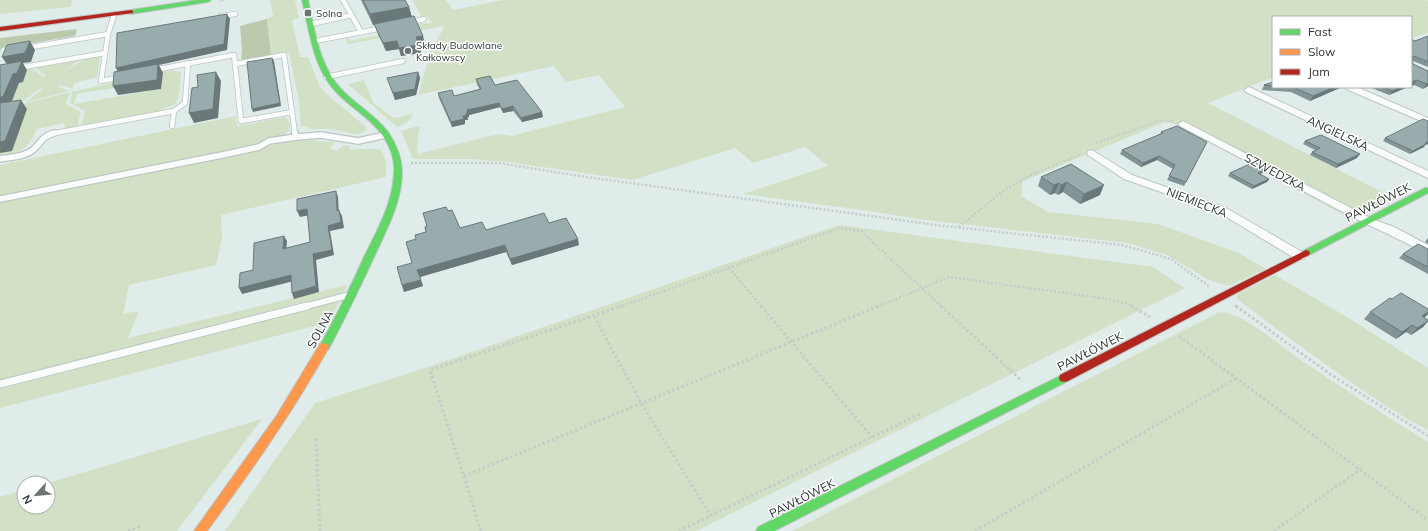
<svg xmlns="http://www.w3.org/2000/svg" width="1428" height="531" font-family="Mulish,sans-serif">
  <style>
    .green { fill: #d2e1c5; fill-rule: evenodd }
    .forest { fill: #bbcaad }
    .lines { fill: none; stroke-linecap: round; stroke-linejoin: round }
    .lane-far2-casing { stroke: #bcc6c4; stroke-width: 6 }
    .lane-far1-casing { stroke: #bcc6c4; stroke-width: 8 }
    .lane-casing { stroke: #bcc6c4; stroke-width: 9 }
    .street-casing { stroke: #bcc6c4; stroke-width: 2 }
    .fast-casing { stroke: #bcc6c4; stroke-width: 2 }
    .slow-casing { stroke: #bcc6c4; stroke-width: 2 }
    .jam-casing { stroke: #bcc6c4; stroke-width: 2 }
    .path-far2 { stroke: #c7cccb; stroke-width: 2; stroke-dasharray: 1.5 1.5; stroke-linecap: butt }
    .path-far1 { stroke: #c7cccb; stroke-width: 2.5; stroke-dasharray: 2 2; stroke-linecap: butt }
    .path { stroke: #c7cccb; stroke-width: 3; stroke-dasharray: 2.5 2.5; stroke-linecap: butt }
    .lane-far2 { stroke: #fafcfc; stroke-width: 4.5 }
    .lane-far1 { stroke: #fafcfc; stroke-width: 5.5 }
    .lane { stroke: #fafcfc; stroke-width: 7 }
    .street { fill: #fafcfc; fill-rule: evenodd }
    .fast { fill: #63d668; fill-rule: evenodd }
    .slow { fill: #ff974d; fill-rule: evenodd }
    .jam { fill: #b3261e; fill-rule: evenodd }
    .wall { fill: #839496 }
    .shaded-wall { fill: #6a787a }
    .building { fill: #98acae; stroke: #6a787a }
    .poi-dot { fill: #6b7674; stroke: #fff; stroke-width: 1.5 }
    .labels { text-anchor: middle; dominant-baseline: central; stroke-width: 3; stroke-linejoin: round; paint-order: stroke }
    .far-poi-label { font-size: 10px; fill: #2d3635; stroke: #fff; text-anchor: start }
    .street-label { font-size: 12px; fill: #2d3635; stroke: #fff }
  </style>
  <rect width="100%" height="100%" fill="#dfecea"/>
  <g class="green">
    <polygon points="0,0 73,0 70,7 0,14"/>
    <polygon points="270,0 295,0 299,18 292,20 300,57 308,57 320,87 329,96 365,126 367,129 362,133 355,134 330,129 310,129 306,126 301,127 299,102 289,53 271,56 267,19 273,16"/>
    <polygon points="412,0 446,0 453,10 503,0 1421,0 1425,1 1428,0 1428,33 1411,38 1411,17 1273,17 1273,77 1208,103 1396,199 1351,219 1178,125 1165,122 1023,181 1021,196 1048,212 1158,224 1239,253 1266,269 1228,286 1209,280 1169,256 1128,243 925,220 869,211 743,194 828,166 805,147 753,163 735,148 633,180 508,162 470,159 413,159 401,131 418,126 420,126 418,135 417,154 498,134 511,136 625,107 599,75 566,82 554,66 418,95 431,50 445,26 348,44 345,38 348,37 350,41 416,27 414,24 432,23 427,16 422,17"/>
    <polygon points="94,57 100,57 97,77 74,83 73,89 61,85 57,86 69,91 24,103 43,89 39,89 19,104 0,109 9,71 31,68 44,77 46,76 35,67 81,59 63,72 85,59"/>
    <path d="M170,70l11,2 -2,24 -3,8 -18,7v1l-77,14 4,-15 -15,-8 2,-11c33,-7 65,-16 98,-22zM162,80l-1,9 -87,15 3,-10z"/>
    <path d="M364,80l10,24 20,14 19,-4c-3,8 -9,10 -16,13l-49,-43z"/>
    <path d="M70,92l-4,12 15,8 -4,15 -12,2 -1,-6 -27,6c-9,21 -16,22 -37,28v-47z"/>
    <path d="M236,116l1,10 48,-9c3,2 4,4 5,8 1,12 -17,12 -26,13l-1,6 -11,3 -252,49v-31z"/>
    <path d="M308,140l25,2 2,1 -6,5 8,3c4,-5 7,-6 13,-5l-1,3h30c8,5 7,20 7,28l-165,38 1,24 -6,26 -87,20 -6,29 16,-3 -11,27 219,-53 -17,36 -13,7 5,-4 -322,84v-206l244,-48c10,-3 19,-7 29,-9l2,-2z"/>
    <polygon points="839,225 1153,267 1185,288 696,531 225,531 315,403 425,368"/>
    <path d="M1275,275l67,39 86,54v62c-36,-18 -70,-43 -103,-66 -30,-22 -60,-43 -89,-66l2,-4z"/>
    <path d="M1219,312c25,0 66,38 88,52 40,27 80,53 121,78v89h-636z"/>
    <polygon points="262,419 177,531 0,531 0,497 24,490 24,507 48,507 48,483"/>
  </g>
  <g class="forest">
    <polygon points="267,19 271,56 241,62 242,49 240,26"/>
    <polygon points="77,29 75,36 2,48 0,51 0,38"/>
  </g>
  <g class="lines">
    <defs>
      <g id="lane-far2">
        <polyline points="343,0 361,32"/>
        <polyline points="114,15 108,34 101,81 121,77"/>
        <polyline points="221,16 235,14"/>
        <polyline points="408,23 424,19"/>
        <polyline points="311,24 352,15"/>
        <polyline points="315,41 383,28"/>
        <polyline points="26,48 108,34"/>
        <polyline points="235,64 284,55 292,112"/>
        <polyline points="18,68 105,53"/>
        <polyline points="154,70 234,55 241,121 292,112 295,134"/>
        <polyline points="326,77 403,61"/>
        <polyline points="172,126 174,111"/>
        <polyline points="50,134 174,111 185,103 188,63"/>
      </g>
      <g id="lane-far1">
        <polyline points="295,133 296,137"/>
        <path d="M0,159c11,-2 25,-2 34,-10 7,-7 9,-13 20,-16"/>
        <polyline points="0,199 227,154 259,147 269,141 296,137 321,135 358,141 386,135"/>
        <polyline points="303,307 349,295"/>
      </g>
      <polyline id="lane" points="0,384 307,306"/>
      <g id="street">
        <polygon points="1249,87 1428,171 1428,178 1246,92 1244,90"/>
        <polygon points="1345,87 1357,87 1428,118 1428,124 1346,89"/>
        <polygon points="1183,121 1372,219 1394,227 1428,245 1428,254 1386,233 1364,223 1180,126 1178,124"/>
        <polygon points="1092,150 1132,175 1226,208 1304,253 1306,256 1304,259 1296,259 1218,212 1124,179 1088,155 1087,153 1088,151"/>
      </g>
      <g id="fast">
        <polygon points="197,0 211,0 208,2 131,14 128,12 131,10"/>
        <path d="M302,0h6c7,31 11,68 36,92 14,14 32,24 44,40 8,12 14,26 14,40 0,29 -15,57 -27,83 -15,32 -30,64 -47,95h-8l-1,-3c17,-30 32,-61 46,-92 13,-26 28,-53 29,-82 1,-13 -4,-27 -11,-37 -11,-17 -30,-27 -44,-41 -26,-25 -29,-62 -37,-95z"/>
        <polygon points="1425,188 1428,188 1428,193 1309,255 1306,256 1302,253 1303,251"/>
        <polygon points="1064,374 1068,375 1069,378 1068,381 774,531 756,531 758,527"/>
      </g>
      <path id="slow" d="M324,343l4,1 1,3c-36,65 -78,124 -122,184h-13l83,-116 43,-71z"/>
      <g id="jam">
        <polygon points="131,10 133,11 133,13 0,31 0,27"/>
        <polygon points="1306,250 1309,251 1310,253 1309,255 1068,381 1064,382 1060,381 1059,378 1060,375"/>
      </g>
    </defs>
    <use href="#lane-far2" class="lane-far2-casing"/>
    <use href="#lane-far1" class="lane-far1-casing"/>
    <use href="#lane" class="lane-casing"/>
    <use href="#street" class="street-casing"/>
    <use href="#fast" class="fast-casing"/>
    <use href="#slow" class="slow-casing"/>
    <use href="#jam" class="jam-casing"/>
    <g class="path-far2">
      <polyline points="220,1 226,0"/>
      <polyline points="1123,134 1159,121 1173,121"/>
    </g>
    <g class="path-far1">
      <polyline points="1096,143 1125,133"/>
      <polyline points="411,163 499,163 586,177 944,226 1122,245 1171,259 1210,287"/>
      <polyline points="959,227 1004,190 1032,175 1081,154"/>
      <polyline points="729,268 762,307"/>
      <polyline points="1235,305 1237,307"/>
      <polyline points="619,307 840,228 861,231 942,307"/>
      <polyline points="877,307 949,277 1102,298 1128,304 1133,307"/>
    </g>
    <g class="path">
      <polyline points="761,306 872,437"/>
      <polyline points="941,306 1022,381"/>
      <polyline points="1131,306 1150,317"/>
      <polyline points="1236,306 1330,374 1428,436"/>
      <polyline points="594,316 641,403 711,516"/>
      <polyline points="1179,336 1428,520"/>
      <polyline points="316,439 320,531"/>
      <polyline points="464,476 879,306"/>
      <polyline points="128,531 140,527"/>
      <polyline points="481,531 430,370 622,306"/>
      <polyline points="679,531 922,413"/>
      <polyline points="975,531 1235,379"/>
      <polyline points="1274,531 1361,469"/>
    </g>
    <use href="#lane-far2" class="lane-far2"/>
    <use href="#lane-far1" class="lane-far1"/>
    <use href="#lane" class="lane"/>
    <use href="#street" class="street"/>
    <use href="#fast" class="fast"/>
    <use href="#slow" class="slow"/>
    <use href="#jam" class="jam"/>
  </g>
  <g class="wall">
    <polygon points="361,0 405,0 409,7 412,17 425,44 419,45 421,53 401,56 399,49 386,51 377,32 375,25 373,25"/>
    <polygon points="1428,36 1428,67 1413,61 1413,64 1428,71 1428,86 1423,89 1414,85 1411,86 1411,39 1415,41"/>
    <polygon points="418,72 420,78 416,95 395,100 387,78"/>
    <polygon points="476,79 495,85 543,117 522,122 513,111 503,113 500,107 469,115 469,117 467,118 468,120 465,120 465,124 452,127 439,98 438,93 454,96 480,90 477,84"/>
    <polygon points="1273,82 1273,87 1342,87 1310,101 1291,92 1262,90 1264,85"/>
    <polygon points="1369,87 1408,87 1389,95"/>
    <polygon points="1428,121 1428,144 1425,145 1424,147 1410,154 1383,141 1385,138"/>
    <polygon points="1161,132 1207,142 1184,186 1167,180 1173,169 1157,160 1141,167 1120,154 1122,150 1160,135"/>
    <polygon points="1305,141 1357,158 1336,168 1310,155 1312,152 1315,150 1303,144"/>
    <polygon points="1071,164 1100,195 1080,204 1063,192 1058,195 1055,193 1050,195 1038,186 1041,177"/>
    <polygon points="1264,172 1260,174 1269,179 1267,182 1252,189 1228,176 1230,173"/>
    <polygon points="448,211 460,228 486,230 549,223 579,245 512,265 506,252 420,277 423,286 404,292 402,285 412,263 416,239 426,232 427,226"/>
    <polygon points="1428,238 1428,244 1425,242"/>
    <polygon points="1428,249 1428,274 1399,258 1403,254"/>
    <polygon points="1392,299 1428,309 1428,314 1424,318 1428,321 1423,327 1411,335 1406,332 1396,339 1364,319 1370,312"/>
  </g>
  <g class="shaded-wall">
    <polygon points="409,7 412,18 373,25 370,14"/>
    <polygon points="227,14 230,19 227,50 159,65 163,73 161,89 118,95 113,86 119,74 116,68"/>
    <polygon points="423,36 425,44 419,45 421,53 401,56 399,48 416,37"/>
    <polygon points="30,41 35,50 31,62 23,63 27,70 23,82 19,83 10,106 0,108 0,97 8,66 2,57"/>
    <polygon points="397,41 399,49 386,51 383,43"/>
    <polygon points="272,58 274,61 281,106 253,112 252,109"/>
    <polygon points="216,72 221,81 218,118 194,123 189,113"/>
    <polygon points="418,72 420,78 416,95 395,100 393,93"/>
    <polygon points="1417,80 1414,85 1411,86 1411,82"/>
    <polygon points="1428,83 1428,86 1423,89 1427,84"/>
    <polygon points="1334,87 1342,87 1310,101 1313,96"/>
    <polygon points="1401,87 1408,87 1389,95 1392,91"/>
    <polygon points="21,100 27,109 12,151 0,153 0,142"/>
    <polygon points="499,103 500,107 469,115 469,117 467,118 468,120 465,120 465,124 452,127 451,122 463,116 466,113 467,110"/>
    <polygon points="513,106 513,111 503,113 502,109"/>
    <polygon points="542,112 543,117 522,122 521,118"/>
    <polygon points="1428,142 1428,144 1425,145 1424,147 1410,154 1413,151"/>
    <polygon points="1360,154 1357,158 1336,168 1338,164"/>
    <polygon points="1159,156 1157,160 1141,167 1143,163"/>
    <polygon points="1266,169 1264,172 1256,176 1258,173"/>
    <polygon points="1269,179 1267,182 1252,189 1254,186"/>
    <polygon points="1067,182 1063,192 1058,195 1061,185"/>
    <polygon points="1059,183 1055,193 1050,195 1054,185"/>
    <polygon points="1104,185 1100,195 1080,204 1084,194"/>
    <polygon points="336,191 338,197 339,217 337,211"/>
    <polygon points="307,209 310,215 300,217 297,211"/>
    <polygon points="339,210 342,216 344,228 330,231 334,255 316,260 319,292 294,299 292,293 328,226"/>
    <polygon points="284,236 287,241 286,255 283,249"/>
    <polygon points="578,239 579,245 512,265 510,259"/>
    <polygon points="505,245 506,252 420,277 423,286 404,292 402,285 417,270"/>
    <polygon points="291,275 294,281 242,294 239,288"/>
    <polygon points="1428,312 1428,314 1425,317 1416,323 1422,316"/>
    <polygon points="1428,321 1423,327 1411,335 1417,328"/>
    <polygon points="1412,325 1406,332 1396,339 1402,332"/>
  </g>
  <g class="building">
    <polygon points="363,0 405,0 409,7 370,14"/>
    <polygon points="227,14 224,44 116,68 117,33"/>
    <polygon points="414,16 423,36 416,37 419,45 399,48 397,41 383,43 374,24"/>
    <polygon points="1428,36 1428,62 1414,56 1412,57 1413,64 1428,71 1428,83 1427,84 1417,80 1411,82 1411,39 1415,41"/>
    <polygon points="30,41 25,53 2,57 7,45"/>
    <polygon points="272,58 280,103 252,109 247,62"/>
    <polygon points="22,61 17,73 13,74 3,97 0,97 0,65"/>
    <polygon points="158,64 157,80 113,86 114,72"/>
    <polygon points="216,72 213,109 189,113 192,88 198,87 197,75"/>
    <polygon points="418,72 415,89 393,93 387,78"/>
    <polygon points="490,76 495,85 517,80 542,112 521,118 513,106 502,109 499,103 467,110 468,113 466,113 467,115 463,116 464,119 451,122 438,93 452,90 454,96 481,89 476,79"/>
    <polygon points="1273,82 1273,86 1264,85"/>
    <polygon points="1289,87 1334,87 1313,96 1293,87"/>
    <polygon points="1383,87 1401,87 1392,91"/>
    <polygon points="21,100 5,141 0,142 0,103"/>
    <polygon points="1423,119 1428,121 1428,142 1425,143 1426,144 1413,151 1385,138"/>
    <polygon points="1177,126 1207,142 1186,182 1169,176 1175,165 1159,156 1143,163 1122,150 1163,133 1161,132"/>
    <polygon points="1321,135 1360,154 1338,164 1312,152 1320,148 1305,141"/>
    <polygon points="1254,162 1266,169 1258,173 1269,179 1254,186 1230,173"/>
    <polygon points="1071,164 1104,185 1084,194 1067,182 1061,185 1059,183 1054,185 1041,177"/>
    <polygon points="336,191 337,211 339,210 341,222 328,226 332,250 313,254 316,286 292,293 291,275 239,288 240,273 253,270 254,243 284,236 283,249 310,242 307,209 297,211 297,199"/>
    <polygon points="446,207 448,211 452,210 460,228 482,222 486,230 544,213 549,223 566,218 578,239 510,259 505,245 417,270 421,280 402,285 397,267 412,263 406,242 416,239 415,235 426,232 425,227 427,226 423,213"/>
    <polygon points="1418,244 1428,249 1428,267 1403,254"/>
    <polygon points="1401,293 1428,309 1428,312 1422,316 1428,320 1428,321 1417,328 1412,325 1402,332 1370,312 1390,298 1392,299"/>
  </g>
  <g class="poi-dot">
    <rect x="304" y="9" width="8" height="8" rx="2"/>
    <circle cx="408" cy="51" r="4"/>
  </g>
  <g class="labels">
    <g class="far-poi-label">
      <text x="316" y="13">Solna</text>
      <text x="416" y="45">Składy Budowlane<tspan x="416" dy="12">Kałkowscy</tspan></text>
    </g>
    <g class="street-label">
      <text transform="translate(1338 133) rotate(25)">ANGIELSKA</text>
      <text transform="translate(1275 172) rotate(28)">SZWEDZKA</text>
      <text transform="translate(1197 202) rotate(21)">NIEMIECKA</text>
      <text transform="translate(1378 202) rotate(-27)">PAWŁÓWEK</text>
      <text transform="translate(320 329) rotate(-61)">SOLNA</text>
      <text transform="translate(1090 351) rotate(-27)">PAWŁÓWEK</text>
      <text transform="translate(802 498) rotate(-27)">PAWŁÓWEK</text>
    </g>
  </g>
  <rect x="1272" y="16" width="140" height="72" fill="#ffffff" stroke="#abafae"/>
  <rect x="1280" y="29" width="20" height="6" fill="#63d668" stroke="#abafae"/>
  <text x="1308" y="36" font-size="12" fill="#2d3635">Fast</text>
  <rect x="1280" y="49" width="20" height="6" fill="#ff974d" stroke="#abafae"/>
  <text x="1308" y="56" font-size="12" fill="#2d3635">Slow</text>
  <rect x="1280" y="69" width="20" height="6" fill="#b3261e" stroke="#abafae"/>
  <text x="1308" y="76" font-size="12" fill="#2d3635">Jam</text>
  <g transform="translate(36 495) rotate(243)"><circle r="19" fill="#ffffff" stroke="#abafae"/>
  <path d="M0-3L7 15L0 10L-7 15Z" fill="#6b7674"/>
  <text y="-6" font-size="11" font-weight="bold" text-anchor="middle" fill="#2d3635">N</text>
  </g>
</svg>
